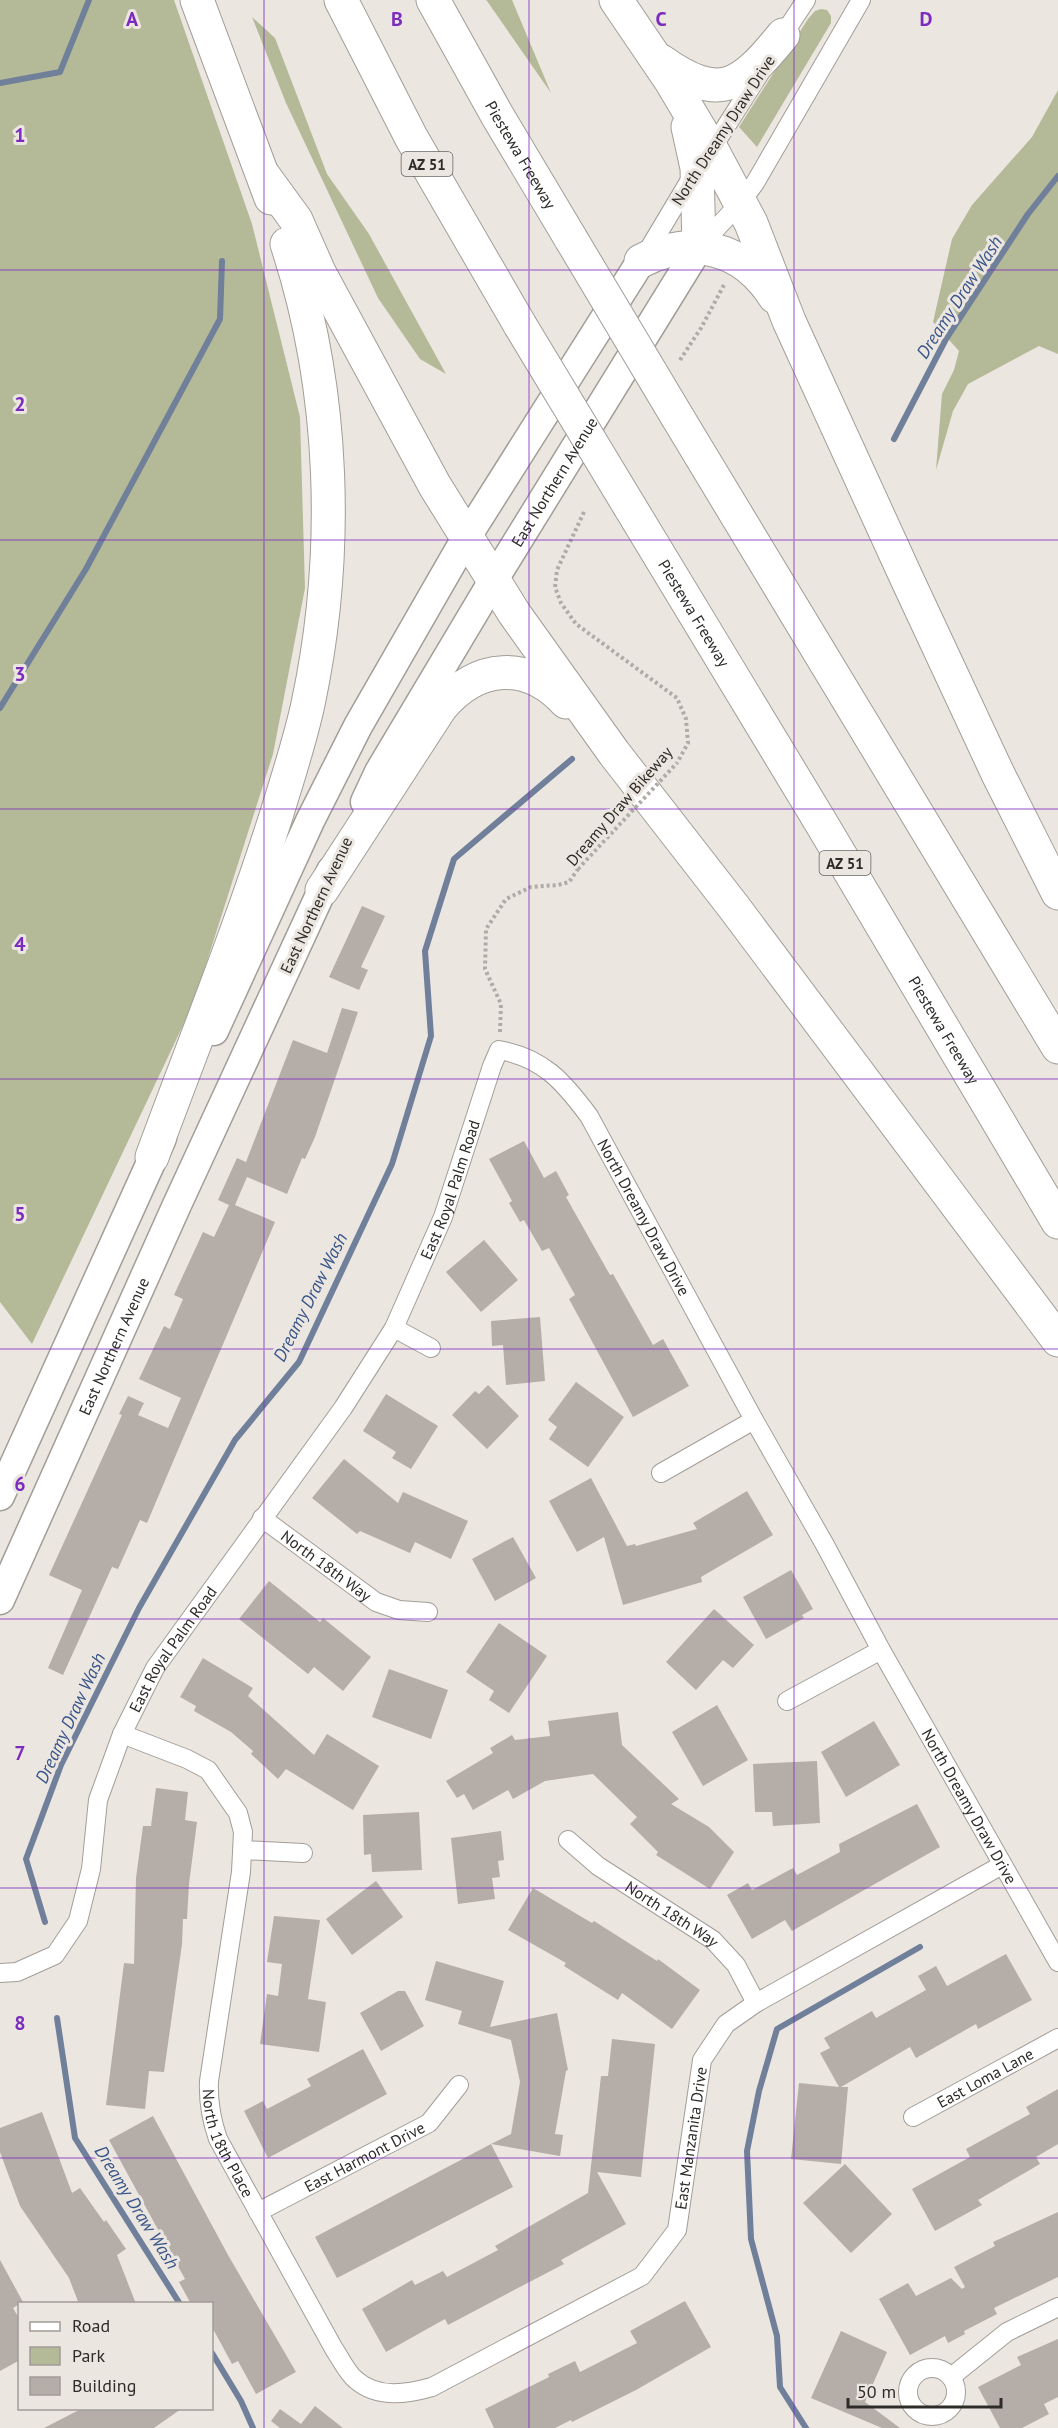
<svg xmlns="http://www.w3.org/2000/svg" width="1058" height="2428" font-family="'PT Sans',sans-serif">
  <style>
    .green { fill: #b4b997 }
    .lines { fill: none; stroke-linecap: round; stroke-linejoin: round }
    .stream { stroke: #707f9a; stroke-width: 6 }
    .building { fill: #b4ada8 }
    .minor-casing { stroke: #a39d98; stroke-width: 20 }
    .primary-casing { stroke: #a39d98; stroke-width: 31 }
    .motorway-casing { stroke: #a39d98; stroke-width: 35 }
    .path { stroke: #afaba6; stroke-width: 4; stroke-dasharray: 3 3; stroke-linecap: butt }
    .minor { stroke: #fff; stroke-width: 18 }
    .primary { stroke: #fff; stroke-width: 28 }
    .motorway { stroke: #fff; stroke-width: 33 }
    .motorway-bridge-casing { stroke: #a39d98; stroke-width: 35; stroke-linecap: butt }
    .path-bridge { stroke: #afaba6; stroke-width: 4; stroke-dasharray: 3 3; stroke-linecap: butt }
    .motorway-bridge { stroke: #fff; stroke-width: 33 }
    .grid { fill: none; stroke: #7b2cbf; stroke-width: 1.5; stroke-opacity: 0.55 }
    .labels { text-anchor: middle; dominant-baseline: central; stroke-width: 6; stroke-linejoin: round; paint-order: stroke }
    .shield { fill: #ece6e0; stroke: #676460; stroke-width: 1.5 }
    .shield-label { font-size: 15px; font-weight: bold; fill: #2e2c29 }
    .street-label { font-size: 16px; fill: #2e2c29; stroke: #ece6e0 }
    .water-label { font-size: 18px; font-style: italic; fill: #385489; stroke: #ece6e0 }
    .grid-label { font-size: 20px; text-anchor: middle; font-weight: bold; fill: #7b2cbf; stroke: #ece6e0; stroke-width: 6; stroke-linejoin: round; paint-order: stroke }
  </style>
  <rect width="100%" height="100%" fill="#ece6e0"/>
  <g class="green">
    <polygon points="0,0 174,0 252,224 300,417 305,588 273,754 194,1002 32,1344 0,1302"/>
    <polygon points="486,0 512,0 551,93 487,1"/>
    <polygon points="821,9 827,10 831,16 831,23 757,147 739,127 808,19 815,11"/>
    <polygon points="252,17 275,38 327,174 369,234 446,374 420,359 378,298 286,103"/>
    <polygon points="1058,90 1058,354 1039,346 968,384 953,411 936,470 942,394 954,370 959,351 933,322 952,239 972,205 1032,137"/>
  </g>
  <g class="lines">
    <g class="stream">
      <polyline points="0,83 60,72 89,0"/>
      <polyline points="894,439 946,339 1028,214 1058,176"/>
      <polyline points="0,708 86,569 220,319 222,261"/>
      <polyline points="45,1922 26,1859 61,1765 139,1608 235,1440 299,1362 392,1164 431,1036 425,951 454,859 572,759"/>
      <polyline points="57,2018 75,2138 180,2304"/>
      <polyline points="212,2353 241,2401 253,2428"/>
      <polyline points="806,2428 780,2387 777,2336 751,2239 747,2151 759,2091 777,2029 920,1947"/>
    </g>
  </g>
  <g class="building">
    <polygon points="362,906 385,916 361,967 368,970 359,990 329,977"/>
    <polygon points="342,1008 358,1012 315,1137 305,1159 302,1158 287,1194 247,1177 235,1205 275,1222 147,1523 140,1520 118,1569 112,1567 63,1675 48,1668 82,1590 49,1575 122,1415 119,1414 128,1396 144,1403 138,1415 168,1428 181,1398 139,1379 164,1326 170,1329 183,1299 174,1295 203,1232 214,1237 229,1205 218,1200 237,1158 246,1162 293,1040 327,1053"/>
    <polygon points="524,1141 544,1178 556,1171 569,1195 566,1197 610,1275 613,1274 653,1345 663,1339 689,1386 633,1417 569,1299 575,1295 549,1248 542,1251 524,1220 520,1222 509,1203 512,1201 489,1159"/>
    <polygon points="484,1240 518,1280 481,1312 446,1272"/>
    <polygon points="540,1317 545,1381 506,1385 503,1345 492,1346 491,1321"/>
    <polygon points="576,1382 624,1417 588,1467 549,1439 557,1427 548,1420"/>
    <polygon points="488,1385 519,1416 487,1449 452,1415 475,1391 479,1394"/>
    <polygon points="386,1394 438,1426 411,1469 392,1458 396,1452 363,1431"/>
    <polygon points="344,1459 398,1503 403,1492 468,1521 451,1559 415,1542 410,1553 360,1531 357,1534 312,1498"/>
    <polygon points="591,1478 627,1546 635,1544 636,1546 697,1529 693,1523 747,1491 773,1535 701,1577 702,1582 623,1605 604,1537 577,1552 549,1501"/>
    <polygon points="513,1537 536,1578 495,1601 472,1559"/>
    <polygon points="791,1570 813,1609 802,1615 804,1618 766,1639 743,1597"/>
    <polygon points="269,1581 320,1622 323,1618 371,1657 343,1691 314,1667 308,1674 239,1619"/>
    <polygon points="714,1609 754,1645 733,1668 723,1660 696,1690 666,1662"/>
    <polygon points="499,1623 547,1656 509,1713 489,1700 494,1691 466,1672"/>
    <polygon points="203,1658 253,1688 248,1696 314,1755 327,1734 379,1766 353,1810 286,1769 278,1779 251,1754 253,1751 231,1732 194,1711 196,1706 180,1697"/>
    <polygon points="389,1669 448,1690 431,1739 372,1717"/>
    <polygon points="717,1705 748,1760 703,1786 672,1732"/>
    <polygon points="618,1712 622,1745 679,1799 671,1804 709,1827 734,1852 710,1889 656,1855 658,1852 630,1824 637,1817 593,1774 545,1781 513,1799 508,1790 473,1810 464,1794 457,1798 446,1781 493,1753 490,1748 512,1735 515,1740 550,1736 548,1721"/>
    <polygon points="874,1721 900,1765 846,1797 821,1752"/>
    <polygon points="817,1761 820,1823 773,1826 772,1812 755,1812 753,1764"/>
    <polygon points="156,1788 188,1792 185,1820 197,1822 189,1884 187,1919 183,1919 182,1944 164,2072 149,2071 145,2109 106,2105 124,1963 134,1964 136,1878 143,1826 151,1826"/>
    <polygon points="917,1804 940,1847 792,1931 785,1920 752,1939 727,1895 748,1883 752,1890 793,1868 797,1875 840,1852 839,1844"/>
    <polygon points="419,1812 422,1870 372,1872 371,1854 364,1855 363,1815"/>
    <polygon points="501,1831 504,1860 498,1861 500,1877 492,1878 495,1899 458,1904 451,1838"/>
    <polygon points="376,1881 403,1917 352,1955 326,1919"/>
    <polygon points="533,1888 592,1923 594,1921 657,1961 658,1959 700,1990 672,2029 622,1993 618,2000 564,1966 566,1963 508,1930"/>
    <polygon points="274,1916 320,1920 308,1999 326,2002 319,2052 260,2044 267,1994 278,1996 282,1964 267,1962"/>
    <polygon points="1006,1954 1032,2000 978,2029 976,2024 916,2058 910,2047 841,2087 848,2087 841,2164 791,2159 799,2083 839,2087 820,2053 830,2048 824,2038 872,2011 876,2018 926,1990 918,1976 936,1966 947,1986"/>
    <polygon points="436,1961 504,1981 490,2027 557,2013 568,2070 566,2071 555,2134 563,2135 560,2156 491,2144 511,2134 520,2082 511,2040 458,2024 462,2011 425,2000"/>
    <polygon points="398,1991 405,1991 424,2026 381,2051 360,2013"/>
    <polygon points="612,2039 655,2044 641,2177 597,2172 626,2224 561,2260 564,2264 518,2288 448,2325 445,2319 386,2352 362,2309 412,2280 415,2285 443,2271 447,2277 498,2250 495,2246 588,2193 601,2076 608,2076"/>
    <polygon points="363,2049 387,2094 268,2158 244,2111 263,2101 267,2109 311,2086 307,2079"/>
    <polygon points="1058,2089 1058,2144 1036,2157 1040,2164 978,2200 982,2205 935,2231 912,2189 970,2157 966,2149 1030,2114 1026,2107"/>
    <polygon points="42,2112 72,2193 80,2188 104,2222 106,2220 126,2249 117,2255 136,2304 79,2304 69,2278 20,2206 0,2152 0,2128"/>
    <polygon points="153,2116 228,2255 296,2372 256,2394 238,2361 232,2364 212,2327 212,2304 191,2304 179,2282 185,2279 109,2140"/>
    <polygon points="491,2144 513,2187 337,2278 315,2237"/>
    <polygon points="845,2164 892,2214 851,2253 803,2203"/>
    <polygon points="1058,2212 1058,2277 994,2308 997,2314 964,2331 965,2334 948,2343 945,2336 910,2355 879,2299 908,2283 916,2296 951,2278 962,2289 965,2287 954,2267 995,2246 993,2242"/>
    <polygon points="0,2260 23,2302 13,2308 20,2320 20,2360 0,2371"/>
    <polygon points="685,2301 711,2347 636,2390 572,2422 571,2420 555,2428 494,2428 485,2409 549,2377 548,2374 575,2361 580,2372 637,2343 630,2331"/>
    <polygon points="841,2331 887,2352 865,2402 900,2428 882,2428 811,2398"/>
    <polygon points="1058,2339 1058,2397 1044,2404 1049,2414 1022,2428 1000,2428 978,2387 1021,2365 1017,2357"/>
    <polygon points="315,2406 343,2428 280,2428 271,2421 280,2409 301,2424"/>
    <polygon points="81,2409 181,2409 154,2428 44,2428"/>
  </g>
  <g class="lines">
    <defs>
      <g id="minor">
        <polyline points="779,41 806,0"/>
        <polyline points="709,153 760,73"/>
        <polyline points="699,247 741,202 755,183 861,0"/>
        <polyline points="644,257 693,175"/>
        <polyline points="394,1328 431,1348"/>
        <polyline points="661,1473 754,1420"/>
        <path id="s1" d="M262,1518l114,84 23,8 29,2"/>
        <polyline points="787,1701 881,1650"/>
        <path id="s2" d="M122,1734l65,25 21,11 30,43 5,19 -2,40 -32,209c-1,21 2,38 9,58l116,210c7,10 13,24 22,31 22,19 51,14 76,7l210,-111 35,-46 25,-170 24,-36 30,-21 246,-138"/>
        <path id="s3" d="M568,1840l30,26 115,74 23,25 20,38"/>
        <polyline points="243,1850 303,1853"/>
        <path id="s4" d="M0,1973l17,-1 38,-17 23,-34 13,-52 7,-69 24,-66 33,-66 188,-260 51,-80 49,-111 49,-151 7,-16c44,8 64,31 90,66l165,304 71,125 56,105 177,312"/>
        <path id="s5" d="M913,2117l145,-79"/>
        <path id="s6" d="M258,2212l171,-89 30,-38"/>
        <circle cx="932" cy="2392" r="24"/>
        <polyline points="951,2377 1007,2332 1058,2307"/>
      </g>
      <g id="primary">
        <path id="s7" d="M365,802l14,-30 114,-191 206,-334"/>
        <polyline points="214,1031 310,821 358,726 466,538 641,261"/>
        <polyline points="0,1496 162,1138"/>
        <path id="s8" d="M0,1600l176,-393 155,-336"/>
      </g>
      <g id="motorway">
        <polyline points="197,0 271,198"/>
        <polyline points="341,0 411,137 520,325"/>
        <path id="s9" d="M433,0l64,115 74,124"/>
        <polyline points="616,0 671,81 712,150 751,223 789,321 907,579 998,774 1058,893"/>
        <path d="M661,61c59,42 80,26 122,-26"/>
        <polyline points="688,127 697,168 699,247"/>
        <polyline points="264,176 296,220 319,272 435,486 514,613 614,753 733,906 1058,1340"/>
        <path d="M641,261c52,-26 102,-14 134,36"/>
        <polyline points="678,418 1058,1047"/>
        <path id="s10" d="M630,507l190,314 238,401"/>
        <path d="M322,890l119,-183c37,-43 86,-47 125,-5"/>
        <path d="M152,1157c42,-114 88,-227 125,-344 11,-36 23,-72 31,-109 32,-150 27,-314 -21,-460"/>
      </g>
    </defs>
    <use href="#minor" class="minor-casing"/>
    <use href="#primary" class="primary-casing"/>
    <use href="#motorway" class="motorway-casing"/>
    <g class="path">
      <polyline points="680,360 701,328 725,283"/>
      <polyline points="584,512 557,570 555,587 561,603 576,624 677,698 686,719 688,743 677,763"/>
      <polyline points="500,1032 501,1004 485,969 486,929 506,899 531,887 558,885 569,882 578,869"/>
    </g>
    <use href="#minor" class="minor"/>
    <use href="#primary" class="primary"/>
    <use href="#motorway" class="motorway"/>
    <defs>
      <g id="motorway-bridge">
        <polyline points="571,239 678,418"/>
        <polyline points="520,325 630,507"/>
      </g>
    </defs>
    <use href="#motorway-bridge" class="motorway-bridge-casing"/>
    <polyline class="path-bridge" points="578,869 677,763"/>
    <use href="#motorway-bridge" class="motorway-bridge"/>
  </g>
  <path class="grid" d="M264,0v2428M529,0v2428M794,0v2428M0,270h1058M0,540h1058M0,809h1058M0,1079h1058M0,1349h1058M0,1619h1058M0,1888h1058M0,2158h1058"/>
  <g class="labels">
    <g class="shield">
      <rect x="401.5" y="152" width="51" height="24" rx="4.5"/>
      <rect x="819.5" y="851" width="51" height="24" rx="4.5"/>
    </g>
    <g class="shield-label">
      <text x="427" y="164">AZ 51</text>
      <text x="845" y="863">AZ 51</text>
    </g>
    <g class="street-label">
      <text transform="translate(723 130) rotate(-57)">North Dreamy Draw Drive</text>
      <text stroke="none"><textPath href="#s9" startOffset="178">Piestewa Freeway</textPath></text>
      <text stroke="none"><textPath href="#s7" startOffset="372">East Northern Avenue</textPath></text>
      <text stroke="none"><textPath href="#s10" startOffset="124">Piestewa Freeway</textPath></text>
      <text transform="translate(619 806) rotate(-49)">Dreamy Draw Bikeway</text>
      <text transform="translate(316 905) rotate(-65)">East Northern Avenue</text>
      <text stroke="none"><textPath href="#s10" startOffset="610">Piestewa Freeway</textPath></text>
      <text stroke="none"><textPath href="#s4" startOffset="932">East Royal Palm Road</textPath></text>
      <text stroke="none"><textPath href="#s4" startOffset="1310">North Dreamy Draw Drive</textPath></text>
      <text stroke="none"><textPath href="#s8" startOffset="278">East Northern Avenue</textPath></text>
      <text stroke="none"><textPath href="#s1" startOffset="80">North 18th Way</textPath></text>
      <text stroke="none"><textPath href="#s4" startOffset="392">East Royal Palm Road</textPath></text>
      <text stroke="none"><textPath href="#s4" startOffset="1983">North Dreamy Draw Drive</textPath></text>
      <text stroke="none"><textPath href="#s3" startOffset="128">North 18th Way</textPath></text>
      <text stroke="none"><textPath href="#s5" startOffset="82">East Loma Lane</textPath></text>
      <text stroke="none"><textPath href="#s2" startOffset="1222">East Manzanita Drive</textPath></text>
      <text stroke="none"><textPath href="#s2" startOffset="483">North 18th Place</textPath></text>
      <text stroke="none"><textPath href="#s6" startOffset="120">East Harmont Drive</textPath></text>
    </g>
    <g class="water-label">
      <text transform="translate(959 297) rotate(-57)">Dreamy Draw Wash</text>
      <text transform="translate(310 1297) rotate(-63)">Dreamy Draw Wash</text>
      <text transform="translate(70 1718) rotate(-65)">Dreamy Draw Wash</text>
      <text transform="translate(137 2207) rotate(58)">Dreamy Draw Wash</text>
    </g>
  </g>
  <g class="grid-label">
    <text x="132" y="26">A</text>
    <text x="397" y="26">B</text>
    <text x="661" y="26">C</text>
    <text x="926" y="26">D</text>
    <text x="20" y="142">1</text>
    <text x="20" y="411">2</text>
    <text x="20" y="681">3</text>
    <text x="20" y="951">4</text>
    <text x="20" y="1221">5</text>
    <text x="20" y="1491">6</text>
    <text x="20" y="1760">7</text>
    <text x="20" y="2030">8</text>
  </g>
  <rect x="18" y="2302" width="195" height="108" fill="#ece6e0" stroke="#a09c97" stroke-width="1.5"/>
  <rect x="30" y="2322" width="30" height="9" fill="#ffffff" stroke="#a09c97" stroke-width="1.5"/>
  <text x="72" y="2332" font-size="18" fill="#2e2c29">Road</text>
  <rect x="30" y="2347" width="30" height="18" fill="#b4b997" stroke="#a09c97" stroke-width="1.5"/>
  <text x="72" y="2362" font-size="18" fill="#2e2c29">Park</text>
  <rect x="30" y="2377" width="30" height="18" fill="#b4ada8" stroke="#a09c97" stroke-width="1.5"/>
  <text x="72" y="2392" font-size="18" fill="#2e2c29">Building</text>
  <path d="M848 2398v9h153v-9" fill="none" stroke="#2e2c29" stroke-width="3"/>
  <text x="857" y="2398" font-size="18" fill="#2e2c29" stroke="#ece6e0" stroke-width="4.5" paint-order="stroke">50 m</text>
</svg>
